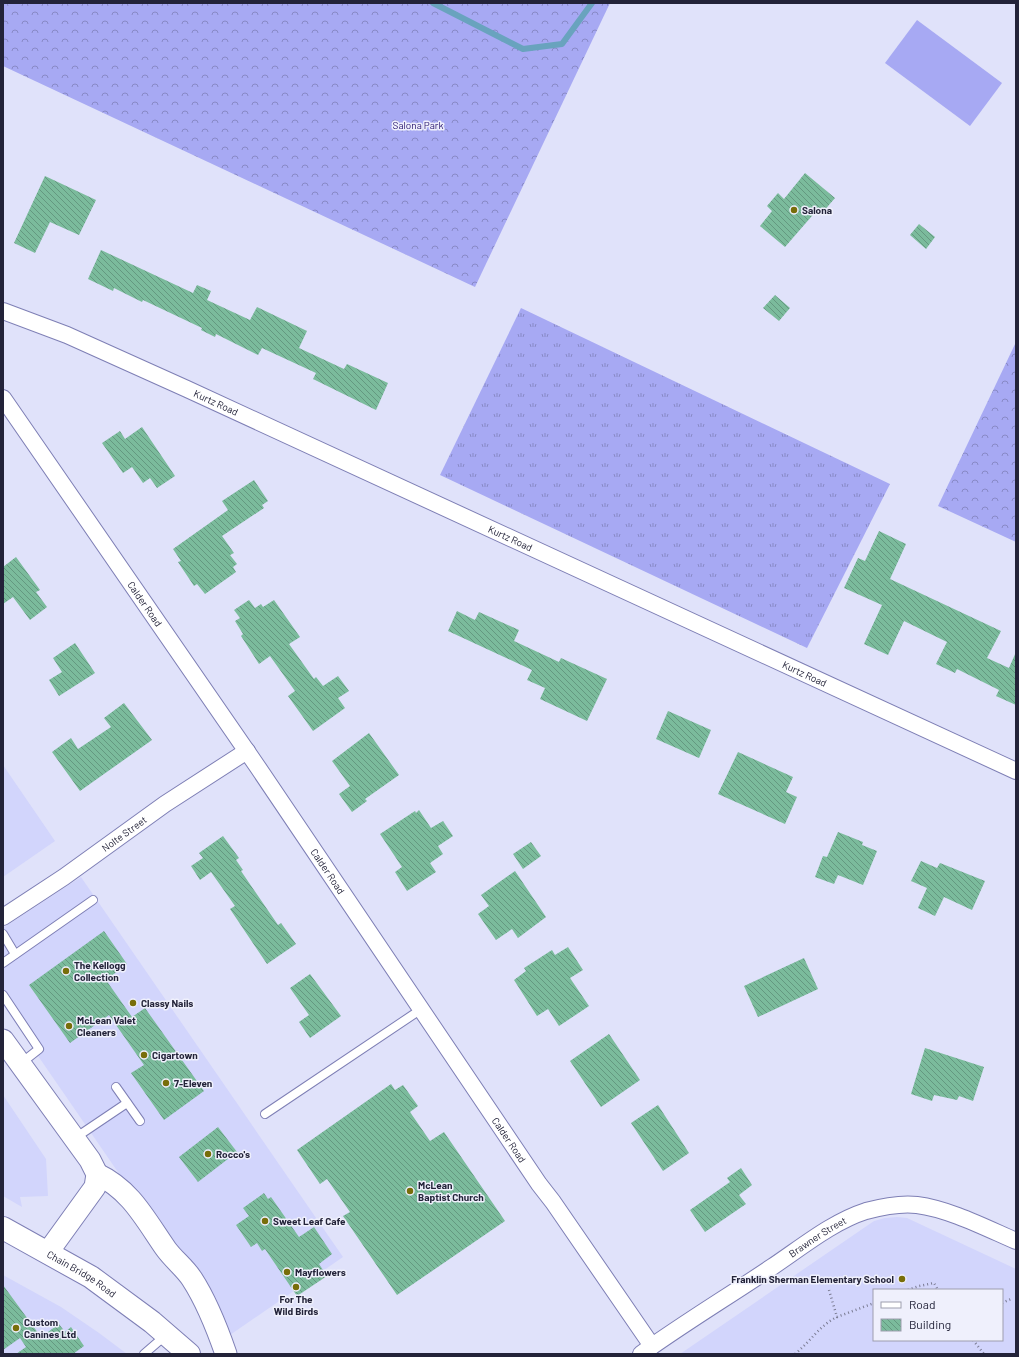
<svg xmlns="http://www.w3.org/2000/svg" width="1019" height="1357" font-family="Barlow,sans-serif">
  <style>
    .built { fill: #d2d5fc; fill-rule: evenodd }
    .grass { fill: url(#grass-tufts) }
    .forest { fill: url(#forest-crowns) }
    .pitch { fill: #a7a9f3 }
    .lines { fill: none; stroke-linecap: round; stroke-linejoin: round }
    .stream { stroke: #69a3be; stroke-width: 6 }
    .building { fill: url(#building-back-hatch) }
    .service-casing { stroke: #7e7fb5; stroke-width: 10 }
    .minor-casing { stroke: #7e7fb5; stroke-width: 18 }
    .tertiary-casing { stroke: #7e7fb5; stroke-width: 23 }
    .secondary-casing { stroke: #7e7fb5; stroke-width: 24 }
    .path { stroke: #7b7c93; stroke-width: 2.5; stroke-dasharray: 1 3; stroke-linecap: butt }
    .service { stroke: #fff; stroke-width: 8 }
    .minor { stroke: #fff; stroke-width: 16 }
    .tertiary { stroke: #fff; stroke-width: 21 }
    .secondary { stroke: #fff; stroke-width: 22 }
    .poi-dot { fill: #786e0a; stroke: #eff0fc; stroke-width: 1.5 }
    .labels { text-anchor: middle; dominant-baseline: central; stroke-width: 3; stroke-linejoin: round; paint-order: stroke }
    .park-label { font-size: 10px; fill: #27146f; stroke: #eff0fc }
    .poi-label { font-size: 10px; font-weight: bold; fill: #232339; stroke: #eff0fc; text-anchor: start }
    .street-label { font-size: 10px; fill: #232339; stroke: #eff0fc }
  </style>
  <defs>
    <pattern id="grass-tufts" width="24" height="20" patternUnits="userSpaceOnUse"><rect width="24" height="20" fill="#a7a9f3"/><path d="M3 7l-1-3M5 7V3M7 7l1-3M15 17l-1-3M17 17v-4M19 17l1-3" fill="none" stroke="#8889c6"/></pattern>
    <pattern id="forest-crowns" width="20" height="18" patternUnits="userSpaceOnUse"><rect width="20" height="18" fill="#a7a9f3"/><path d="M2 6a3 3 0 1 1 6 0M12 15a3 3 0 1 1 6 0" fill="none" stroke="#8889c6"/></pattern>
    <pattern id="building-back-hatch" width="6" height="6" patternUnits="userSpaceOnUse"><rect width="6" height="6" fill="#7bbb9c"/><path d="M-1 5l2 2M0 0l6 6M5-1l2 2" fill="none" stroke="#649880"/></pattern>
  </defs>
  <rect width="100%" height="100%" fill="#e0e2fa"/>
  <g class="built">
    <polygon points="3,765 55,841 3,877"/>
    <polygon points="81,877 343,1257 230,1335 3,1005 3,928"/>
    <polygon points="3,1095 46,1159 48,1196 20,1197 22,1207 3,1196"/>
    <path d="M897,1217l10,1 109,51v85h-336l194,-133 11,-3zM874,1290h128v50h-128z"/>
    <polygon points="3,1275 61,1307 99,1333 127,1354 3,1354"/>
  </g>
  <polygon class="grass" points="521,308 890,484 807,648 440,475"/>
  <g class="forest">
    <polygon points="3,3 610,3 475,287 3,66"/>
    <polygon points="1016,342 1016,542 938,506"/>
  </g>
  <polygon class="pitch" points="917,20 1002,83 970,126 885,63"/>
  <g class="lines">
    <polyline class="stream" points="433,3 523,49 562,44 592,3"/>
  </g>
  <g class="building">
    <polygon points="805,173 835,198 822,213 818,209 785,247 760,226 772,211 767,206 778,193 784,199"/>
    <polygon points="45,176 96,200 79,235 50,222 35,253 14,243"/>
    <polygon points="919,224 935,237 926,249 910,235"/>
    <polygon points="101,250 193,293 197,285 211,291 207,300 250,320 257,307 307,331 299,348 344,369 347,364 388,383 376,410 313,379 316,373 262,348 258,355 216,334 215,337 201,330 202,328 143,300 142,302 114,288 113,291 88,279"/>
    <polygon points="775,295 790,308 779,321 763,308"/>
    <polygon points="142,427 175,476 157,488 150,478 143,483 132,467 123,473 102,443 120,431 125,439"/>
    <polygon points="254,480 268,501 262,505 264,508 222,536 234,553 230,555 237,564 233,567 236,572 205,594 197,584 194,586 178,562 181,561 173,549 228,510 222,501"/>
    <polygon points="879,531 906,544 890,579 1001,631 987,658 1009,668 1016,652 1016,705 996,696 999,690 957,669 955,673 936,664 947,642 904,621 888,655 864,644 882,605 844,588 858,558 865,561"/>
    <polygon points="16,557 40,590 36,592 47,607 30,620 13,597 3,604 3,567"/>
    <polygon points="249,600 255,608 261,604 263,607 274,600 300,637 289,644 314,679 316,677 323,686 338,676 349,691 338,698 345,708 313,731 288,696 295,691 270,656 259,664 241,636 243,634 235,621 240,618 234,610"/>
    <polygon points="457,611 475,620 479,612 519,630 514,641 559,662 561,658 607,679 587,721 540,699 545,688 527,680 532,670 448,631"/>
    <polygon points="75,643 95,673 59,696 49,680 62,672 53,658"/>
    <polygon points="124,703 152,740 80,791 52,752 71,738 78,749 111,727 104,718"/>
    <polygon points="668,711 711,730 699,758 656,739"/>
    <polygon points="369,733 399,775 365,799 367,801 352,812 339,794 350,786 332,761"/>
    <polygon points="738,752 793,777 786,792 797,797 785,824 718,794"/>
    <polygon points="419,810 431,828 443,821 453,836 438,846 443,854 430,863 436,872 407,891 395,872 402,867 380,834 415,811 416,813"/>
    <polygon points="838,832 863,842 862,845 877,851 863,885 838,875 834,884 815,877 823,856 827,857"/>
    <polygon points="223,836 239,858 236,860 243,870 241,871 278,925 281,923 296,944 267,964 230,909 235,906 211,872 200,880 191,866 203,858 199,853"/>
    <polygon points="531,842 541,856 523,869 513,854"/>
    <polygon points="921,861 937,868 940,863 985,881 972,910 944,897 935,916 918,908 927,888 911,881"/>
    <polygon points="515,871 546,917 518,938 512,929 496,940 478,914 489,906 481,895"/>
    <polygon points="104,931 127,964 106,980 132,1017 145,1008 204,1091 164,1120 131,1073 144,1065 109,1015 70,1043 29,985"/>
    <polygon points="568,947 583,970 570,978 589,1006 559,1026 548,1009 537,1016 514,980 526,971 524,968 552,950 555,955"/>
    <polygon points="804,958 818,989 758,1017 744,986"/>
    <polygon points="310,974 341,1016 310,1038 299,1022 309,1015 290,988"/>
    <polygon points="609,1034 640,1080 601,1107 570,1061"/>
    <polygon points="925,1048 984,1067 973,1101 959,1096 957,1100 934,1095 932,1101 911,1094"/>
    <polygon points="391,1084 395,1090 403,1085 418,1106 410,1112 430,1141 444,1132 505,1221 397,1295 343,1216 350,1212 327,1179 320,1184 297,1150"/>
    <polygon points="658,1105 689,1153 663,1171 631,1123"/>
    <polygon points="218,1127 237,1152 198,1182 179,1157"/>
    <polygon points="741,1168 752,1185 739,1195 746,1204 705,1232 690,1210 730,1182 727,1178"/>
    <polygon points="264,1193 268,1199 271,1197 299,1237 314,1227 332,1254 319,1264 327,1276 297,1296 265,1249 262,1251 257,1243 251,1247 236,1225 249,1216 243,1208"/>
    <polygon points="3,1285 41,1337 59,1324 65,1332 71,1327 84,1346 73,1354 16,1354 26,1347 20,1338 3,1350"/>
  </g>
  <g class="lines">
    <defs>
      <g id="service">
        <polyline points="3,934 15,954"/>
        <polyline points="3,963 93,900"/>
        <polyline points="3,995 39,1049 20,1064"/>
        <polyline points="116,1087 140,1121"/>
        <polyline points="265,1114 420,1010"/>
        <polyline points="75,1138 127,1103"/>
        <polyline points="144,1354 166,1335"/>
      </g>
      <g id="minor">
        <path id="s1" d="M3,311l64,24 120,54 829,382"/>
        <path id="s2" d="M3,398l254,368 282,418 14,18 99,144"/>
        <path id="s3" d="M3,917l61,-40 101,-73 82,-53"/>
        <path id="s4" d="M641,1354c43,-31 88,-58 131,-87 30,-20 60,-45 94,-56 15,-4 35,-8 51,-6 32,4 69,23 99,36"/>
      </g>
      <g id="tertiary">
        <polyline points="3,1040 90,1160 97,1174 95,1187 48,1252"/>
        <path d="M97,1174c34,16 48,45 69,75 8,11 19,19 26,30 15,23 25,49 34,75"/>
      </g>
      <g id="secondary">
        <path id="s5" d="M3,1228l88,49 61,45 37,32"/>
      </g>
    </defs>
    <use href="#service" class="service-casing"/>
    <use href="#minor" class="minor-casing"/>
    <use href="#tertiary" class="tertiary-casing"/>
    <use href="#secondary" class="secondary-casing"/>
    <g class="path">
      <polyline points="829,1290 837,1317 874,1303"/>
      <polyline points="908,1290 919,1286 934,1283 938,1290"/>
      <polyline points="1002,1303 1011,1299"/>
      <polyline points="973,1340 984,1354"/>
      <path d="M795,1354c15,-12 25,-29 42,-37"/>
      <polyline points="996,1354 996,1353"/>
    </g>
    <use href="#service" class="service"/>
    <use href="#minor" class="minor"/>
    <use href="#tertiary" class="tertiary"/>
    <use href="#secondary" class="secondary"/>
  </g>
  <g class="poi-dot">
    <circle cx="794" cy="210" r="4"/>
    <circle cx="66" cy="971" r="4"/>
    <circle cx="133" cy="1003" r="4"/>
    <circle cx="69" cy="1026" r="4"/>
    <circle cx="144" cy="1055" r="4"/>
    <circle cx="166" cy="1083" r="4"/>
    <circle cx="208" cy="1154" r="4"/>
    <circle cx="410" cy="1191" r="4"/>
    <circle cx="265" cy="1221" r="4"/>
    <circle cx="287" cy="1272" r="4"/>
    <circle cx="902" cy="1279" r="4"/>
    <circle cx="296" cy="1287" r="4"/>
    <circle cx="16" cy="1328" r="4"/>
  </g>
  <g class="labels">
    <g class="park-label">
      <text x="418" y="125">Salona Park</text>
    </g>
    <g class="poi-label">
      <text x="802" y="210">Salona</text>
      <text x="74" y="965">The Kellogg<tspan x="74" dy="12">Collection</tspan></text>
      <text x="141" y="1003">Classy Nails</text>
      <text x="77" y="1020">McLean Valet<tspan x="77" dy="12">Cleaners</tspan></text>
      <text x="152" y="1055">Cigartown</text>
      <text x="174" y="1083">7-Eleven</text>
      <text x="216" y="1154">Rocco's</text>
      <text x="418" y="1185">McLean<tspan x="418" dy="12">Baptist Church</tspan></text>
      <text x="273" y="1221">Sweet Leaf Cafe</text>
      <text x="295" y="1272">Mayflowers</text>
      <text x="894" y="1279" text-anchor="end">Franklin Sherman Elementary School</text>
      <text x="296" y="1299" text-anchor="middle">For The<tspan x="296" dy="12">Wild Birds</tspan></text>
      <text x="24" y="1322">Custom<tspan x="24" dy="12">Canines Ltd</tspan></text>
    </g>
    <g class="street-label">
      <text stroke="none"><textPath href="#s1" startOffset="232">Kurtz Road</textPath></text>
      <text stroke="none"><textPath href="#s1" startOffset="556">Kurtz Road</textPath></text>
      <text stroke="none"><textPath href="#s2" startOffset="250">Calder Road</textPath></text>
      <text stroke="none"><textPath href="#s1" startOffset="880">Kurtz Road</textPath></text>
      <text stroke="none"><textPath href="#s3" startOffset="147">Nolte Street</textPath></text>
      <text stroke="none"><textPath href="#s2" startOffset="574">Calder Road</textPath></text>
      <text stroke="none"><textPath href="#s2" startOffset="898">Calder Road</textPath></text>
      <text stroke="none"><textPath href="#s4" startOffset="212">Brawner Street</textPath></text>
      <text stroke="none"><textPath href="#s5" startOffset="91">Chain Bridge Road</textPath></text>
    </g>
  </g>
  <rect width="1019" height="1357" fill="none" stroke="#232339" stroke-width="8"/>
  <rect x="873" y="1289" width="130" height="52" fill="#eff0fc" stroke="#9d9eae"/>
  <rect x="881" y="1302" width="20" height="6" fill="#ffffff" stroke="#9d9eae"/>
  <text x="909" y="1309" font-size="12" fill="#232339">Road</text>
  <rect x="881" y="1319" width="20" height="12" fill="url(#building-back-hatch)" stroke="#9d9eae"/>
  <text x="909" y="1329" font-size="12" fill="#232339">Building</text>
</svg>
